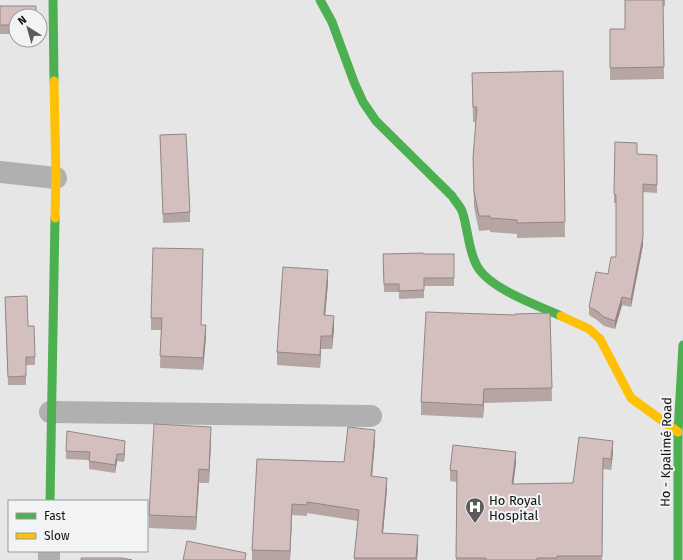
<svg xmlns="http://www.w3.org/2000/svg" width="683" height="560" font-family="'Fira Sans',sans-serif">
  <style>
    .lines { fill: none; stroke-linecap: round; stroke-linejoin: round }
    .street { stroke: #b0b0b1; stroke-width: 22 }
    .fast { stroke: #4caf50; stroke-width: 9 }
    .slow { stroke: #ffc107; stroke-width: 9 }
    .wall { fill: #b5a5a3 }
    .shaded-wall { fill: #948685 }
    .building { fill: #d3c0be; stroke: #948685 }
    .labels { text-anchor: middle; dominant-baseline: central; stroke-width: 4; stroke-linejoin: round; paint-order: stroke }
    .street-label { font-size: 13px; fill: #121212; stroke: #f2f3f5 }
    .poi-label { font-size: 13px; fill: #121212; stroke: #f2f3f5; text-anchor: start }
  </style>
  <rect width="100%" height="100%" fill="#e6e6e7"/>
  <g class="lines">
    <g class="street">
      <polyline points="0,172 56,178"/>
      <polyline points="50,412 371,416"/>
      <polyline points="49,560 49,551"/>
    </g>
    <g class="fast">
      <polyline points="53,0 54,81"/>
      <path d="M320,0l12,22 22,60 9,20 13,19 76,75c3,5 8,10 10,15 6,17 6,37 14,53 11,24 61,41 85,52"/>
      <polyline points="50,501 55,218"/>
      <polyline points="678,560 678,432 683,345"/>
    </g>
    <g class="slow">
      <polyline points="54,81 56,178 55,218"/>
      <polyline points="561,316 589,329 600,339 631,398 678,432"/>
    </g>
  </g>
  <g class="wall">
    <polygon points="625,0 665,0 665,6 663,6 664,79 610,80 610,29 625,29"/>
    <polygon points="0,6 16,16 16,34 0,34"/>
    <polygon points="563,71 565,237 517,238 517,234 490,232 490,230 479,231 474,207 473,158 476,122 473,122 472,73"/>
    <polygon points="160,135 190,212 190,222 163,223"/>
    <polygon points="637,154 657,155 657,193 643,192 643,245 631,307 622,305 615,329 604,326 597,320 589,315 589,307 608,274 616,257 616,203 614,203 614,194"/>
    <polygon points="383,254 454,254 454,286 424,286 424,298 399,299 399,292 384,292"/>
    <polygon points="203,261 201,325 206,337 203,370 160,368 161,330 151,330 151,318"/>
    <polygon points="328,283 325,315 334,329 332,349 321,349 320,368 277,365 277,352"/>
    <polygon points="5,305 28,326 35,357 35,365 26,365 26,385 8,385"/>
    <polygon points="550,313 552,401 484,403 483,418 421,415 421,402 515,315"/>
    <polygon points="579,437 613,452 611,470 603,469 602,560 456,560 457,482 450,481 450,470 516,463 513,484 573,483"/>
    <polygon points="211,440 209,483 199,483 196,530 149,528 149,515"/>
    <polygon points="375,441 372,476 387,489 383,533 418,546 417,560 354,560 358,521 307,513 307,516 292,515 290,560 252,560 252,550 257,459 344,462"/>
    <polygon points="125,449 124,462 117,461 115,473 89,469 89,460 66,459 66,451"/>
  </g>
  <g class="shaded-wall">
    <polygon points="643,184 643,245 631,307 631,299"/>
    <polygon points="328,270 328,283 324,328 324,315"/>
    <polygon points="622,297 622,305 615,329 615,321"/>
    <polygon points="334,316 334,329 332,349 332,336"/>
    <polygon points="206,325 206,337 203,370 203,358"/>
    <polygon points="321,336 321,349 320,368 320,355"/>
    <polygon points="484,389 484,403 483,418 483,405"/>
    <polygon points="211,427 211,440 209,483 209,470"/>
    <polygon points="375,430 375,441 371,488 371,476"/>
    <polygon points="125,441 125,449 124,462 124,454"/>
    <polygon points="613,441 613,452 611,470 611,459"/>
    <polygon points="516,452 516,463 512,495 512,484"/>
    <polygon points="117,454 117,461 115,473 115,465"/>
    <polygon points="199,469 199,483 196,530 196,517"/>
    <polygon points="387,478 387,489 382,544 382,533"/>
    <polygon points="292,504 292,515 290,560 290,551"/>
    <polygon points="418,535 418,546 417,560 416,560"/>
  </g>
  <g class="building">
    <polygon points="625,0 663,0 664,67 610,68 610,29 625,29"/>
    <polygon points="0,6 36,6 36,16 16,16 16,25 0,25"/>
    <polygon points="563,71 565,222 517,223 517,220 490,218 490,216 479,216 474,192 473,158 477,107 473,107 472,73"/>
    <polygon points="186,134 190,212 163,214 160,135"/>
    <polygon points="615,142 637,143 637,154 657,155 657,185 643,184 643,237 631,299 622,297 615,321 604,317 597,311 589,307 596,272 608,274 611,257 616,257 616,195 614,194"/>
    <polygon points="153,248 203,249 201,325 206,325 203,358 160,356 162,318 151,318"/>
    <polygon points="423,253 423,254 454,254 454,278 424,278 424,290 399,291 399,284 384,284 383,254"/>
    <polygon points="283,267 328,270 324,315 334,316 332,336 321,336 320,355 277,352"/>
    <polygon points="27,296 28,326 34,326 35,357 26,357 26,376 8,377 5,297"/>
    <polygon points="426,312 515,315 515,314 550,313 552,388 484,389 483,405 421,402"/>
    <polygon points="154,424 211,427 209,470 199,469 196,517 149,515"/>
    <polygon points="348,427 375,430 371,476 387,478 382,533 418,535 416,558 354,558 359,510 307,502 307,505 292,504 290,551 252,550 257,459 344,462"/>
    <polygon points="67,431 125,441 124,454 117,454 115,465 89,461 90,452 66,451"/>
    <polygon points="579,437 613,441 611,459 603,458 602,556 557,556 557,558 537,558 537,560 485,560 486,558 456,558 457,471 450,470 453,445 516,452 512,484 573,483"/>
    <polygon points="187,541 246,553 245,560 183,560"/>
    <polygon points="81,558 122,558 132,560 81,560"/>
  </g>
  <defs>
    <symbol id="hospital-pin" viewBox="-11 -11 22 30"><path d="M0 17L-7.5 6A9.5 9.5 0 1 1 7.5 6Z" fill="#5c5c5d" stroke="#f2f3f5"/><path d="M-5-5h3v3.5h4V-5h3V5h-3V1.5h-4V5h-3Z" fill="#fff"/></symbol>
  </defs>
  <g fill-rule="evenodd">
    <use href="#hospital-pin" x="464" y="496" width="22" height="30"/>
  </g>
  <g class="labels">
    <g class="street-label">
      <text transform="translate(666 452) rotate(-89)">Ho - Kpalimé Road</text>
    </g>
    <g class="poi-label">
      <text x="489" y="500">Ho Royal<tspan x="489" dy="15">Hospital</tspan></text>
    </g>
  </g>
  <rect x="8" y="500" width="140" height="52" fill="#f2f3f5" stroke="#98999a"/>
  <rect x="16" y="513" width="20" height="6" fill="#4caf50" stroke="#98999a"/>
  <text x="44" y="520" font-size="12" fill="#121212">Fast</text>
  <rect x="16" y="533" width="20" height="6" fill="#ffc107" stroke="#98999a"/>
  <text x="44" y="540" font-size="12" fill="#121212">Slow</text>
  <g transform="translate(28 28) rotate(323)"><circle r="19" fill="#f2f3f5" stroke="#98999a"/>
  <path d="M0-3L7 15L0 10L-7 15Z" fill="#5c5c5d"/>
  <text y="-6" font-size="11" font-weight="bold" text-anchor="middle" fill="#121212">N</text>
  </g>
</svg>
